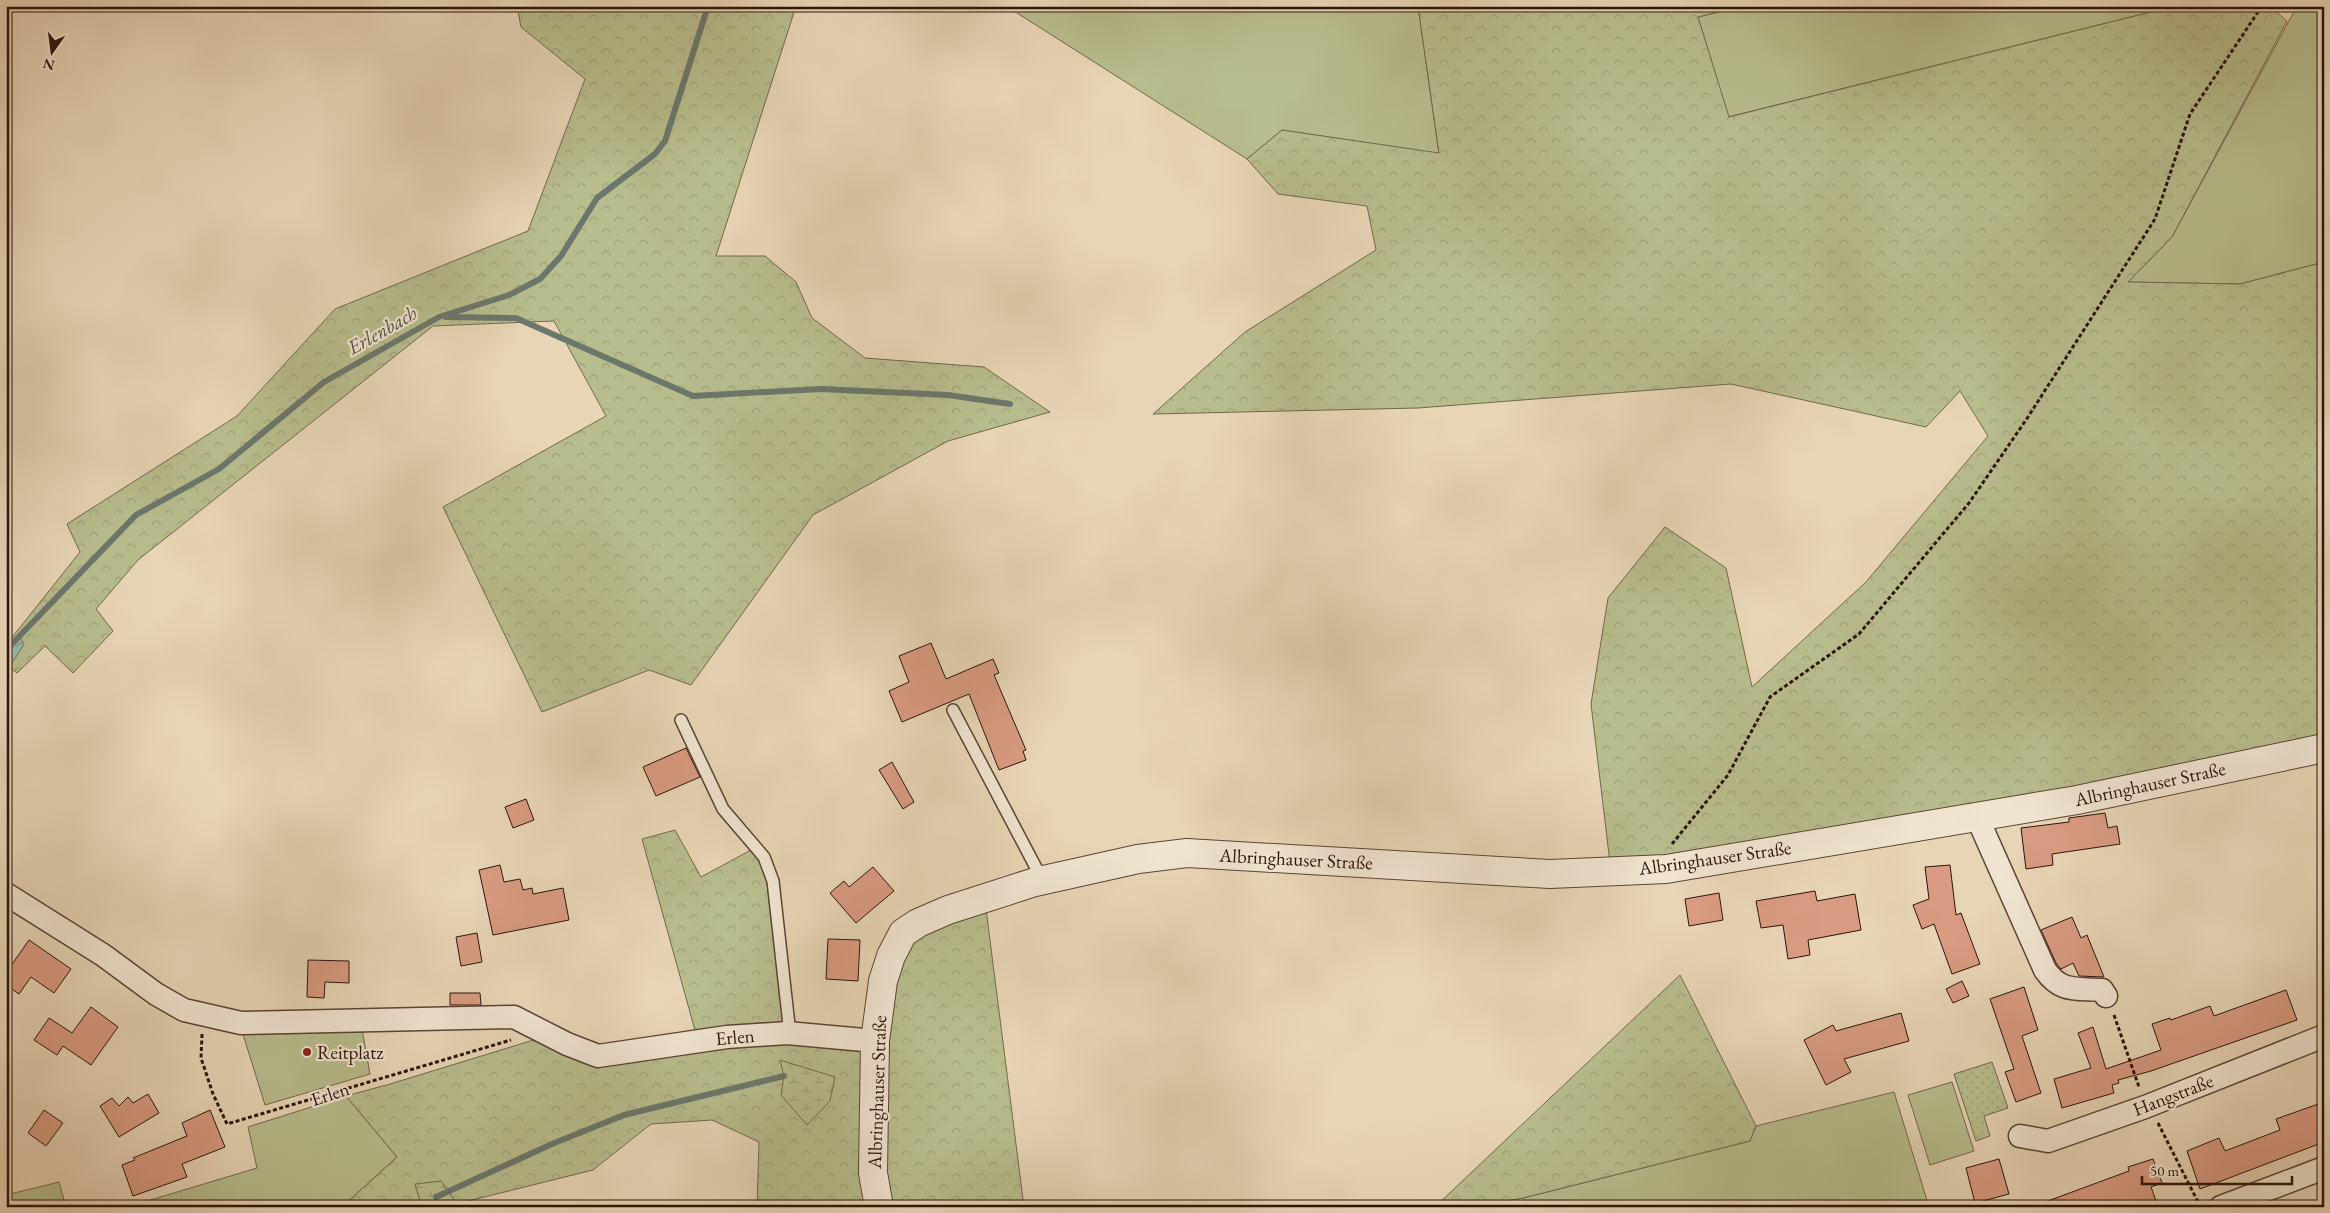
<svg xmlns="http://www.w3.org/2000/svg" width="2330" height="1213" font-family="'EB Garamond',serif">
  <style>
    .grass { fill: #b8bd8d; stroke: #72684c }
    .forest { fill: url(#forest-crowns); stroke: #72684c }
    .wetland { fill: url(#wetland-marsh); stroke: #72684c }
    .park { fill: url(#park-dots); stroke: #72684c }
    .water { fill: url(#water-waves); stroke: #6c776c }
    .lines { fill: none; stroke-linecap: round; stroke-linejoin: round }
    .stream { stroke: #6c776c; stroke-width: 6 }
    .building { fill: #d99b81; stroke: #2b140b }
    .service-casing { stroke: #5a4436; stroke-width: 14 }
    .minor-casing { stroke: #5a4436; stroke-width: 25 }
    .tertiary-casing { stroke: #5a4436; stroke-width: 30 }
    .path { stroke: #2b140b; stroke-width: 3; stroke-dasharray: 4 2.5; stroke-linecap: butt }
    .service { stroke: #f0e4d0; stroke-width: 11 }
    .minor { stroke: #f0e4d0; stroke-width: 22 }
    .tertiary { stroke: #f0e4d0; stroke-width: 28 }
    .poi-dot { fill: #8f2418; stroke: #f0e4d0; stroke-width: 2 }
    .labels { text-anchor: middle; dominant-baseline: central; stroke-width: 4.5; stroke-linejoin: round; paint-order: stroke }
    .street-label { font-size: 19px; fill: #2b140b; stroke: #f0e4d0 }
    .poi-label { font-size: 19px; fill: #2b140b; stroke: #f0e4d0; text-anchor: start }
    .water-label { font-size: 20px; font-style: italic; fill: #514e43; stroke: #f0e4d0 }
  </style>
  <defs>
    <pattern id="forest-crowns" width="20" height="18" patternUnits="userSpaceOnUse" patternTransform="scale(1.25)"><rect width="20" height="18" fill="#b8bd8d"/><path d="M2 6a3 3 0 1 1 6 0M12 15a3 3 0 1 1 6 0" fill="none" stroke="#9ea278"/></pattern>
    <pattern id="wetland-marsh" width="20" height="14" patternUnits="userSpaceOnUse" patternTransform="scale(1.25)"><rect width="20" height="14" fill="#b8bd8d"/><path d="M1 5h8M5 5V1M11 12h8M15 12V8" fill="none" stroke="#9ea278"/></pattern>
    <pattern id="park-dots" width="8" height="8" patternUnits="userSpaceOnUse" patternTransform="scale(1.25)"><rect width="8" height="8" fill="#b8bd8d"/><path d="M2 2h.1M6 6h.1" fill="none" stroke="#9ea278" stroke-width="1.8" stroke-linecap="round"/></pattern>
    <pattern id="water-waves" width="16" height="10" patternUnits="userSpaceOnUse" patternTransform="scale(1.25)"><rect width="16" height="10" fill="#97b9ac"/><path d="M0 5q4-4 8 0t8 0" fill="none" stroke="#829e93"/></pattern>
  </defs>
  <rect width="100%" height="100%" fill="#e8d5b6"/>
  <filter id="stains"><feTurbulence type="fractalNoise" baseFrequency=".004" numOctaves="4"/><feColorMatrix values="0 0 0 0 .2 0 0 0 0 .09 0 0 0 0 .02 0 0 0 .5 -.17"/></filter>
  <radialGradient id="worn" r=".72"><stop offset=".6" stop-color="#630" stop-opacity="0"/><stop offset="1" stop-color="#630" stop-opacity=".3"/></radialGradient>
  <g class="grass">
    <polygon points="1006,6 1418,6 1439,154 1282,130 1247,159"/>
    <polygon points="1743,6 2175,6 1728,117 1698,17"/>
    <polygon points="2297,6 2324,6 2324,262 2240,284 2128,282 2172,237"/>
    <polygon points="362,1029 370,1074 265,1105 242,1031"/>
    <polygon points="1952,1082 1974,1151 1930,1165 1908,1095"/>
    <polygon points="1894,1092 1929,1207 1525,1207 1523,1198 1750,1141 1756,1126"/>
    <polygon points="346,1096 397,1157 342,1207 127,1207 257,1168 248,1127"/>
    <polygon points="59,1182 66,1207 6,1207 6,1195"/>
  </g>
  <g class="forest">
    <polygon points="517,6 796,6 716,256 765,256 796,282 812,318 865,358 984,367 1050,412 948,441 813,515 691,685 649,670 542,712 443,507 606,416 554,321 433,326 138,560 96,609 113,631 73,673 45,646 17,673 6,664 6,645 80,552 67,524 237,416 335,309 528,231 585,79 521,27"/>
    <polygon points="1418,6 1743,6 1698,17 1729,117 2175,6 2269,6 2287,21 2172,237 2128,282 2240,284 2324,262 2324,736 2049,795 1694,859 1610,863 1591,704 1608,598 1665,527 1726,568 1752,687 1866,582 1988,436 1960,391 1926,427 1731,384 1418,408 1153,414 1245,332 1376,250 1367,206 1278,194 1247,159 1282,130 1439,153"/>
    <polygon points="675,830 701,877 751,850 759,860 767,882 784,1027 696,1034 642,839"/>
    <polygon points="986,909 1024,1207 757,1207 759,1142 712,1120 651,1124 593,1170 444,1207 342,1207 397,1157 346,1096 390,1084 540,1038 595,1061 803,1040 885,1045 892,981 907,943 926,930"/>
    <polygon points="1680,975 1756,1126 1750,1141 1523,1198 1477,1207 1435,1207"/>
  </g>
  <g class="wetland">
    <polygon points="780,1060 835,1077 830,1101 807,1125 781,1095 784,1076"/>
    <polygon points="441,1181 457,1204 444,1207 422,1207 415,1184"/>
  </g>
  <polygon class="park" points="1992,1062 2008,1108 1984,1116 1990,1136 1976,1141 1954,1074"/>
  <polygon class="water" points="15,638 21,639 24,644 6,673 6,651"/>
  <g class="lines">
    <g class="stream">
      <polyline points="446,317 516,318 693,396 821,389 948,395 1010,404"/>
      <polyline points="6,650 136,515 219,469 324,382 439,317 509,295 540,279 561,256 597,198 655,154 665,141 708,6"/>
      <polyline points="436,1197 552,1144 624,1115 784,1076"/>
    </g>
  </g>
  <g class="building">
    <polygon points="931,643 946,679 993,659 999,673 994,675 1026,750 1023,751 1026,760 999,770 969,694 902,722 889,691 909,682 899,656"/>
    <polygon points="686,748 700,777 656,796 643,767"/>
    <polygon points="892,762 914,802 903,809 879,770"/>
    <polygon points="526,799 534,820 513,828 505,807"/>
    <polygon points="2105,813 2108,828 2117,826 2120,844 2052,854 2053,865 2026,869 2021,828 2069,822 2069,818"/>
    <polygon points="500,865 504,882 520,879 523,890 532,888 533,894 563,888 569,920 493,935 479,870"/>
    <polygon points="1950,865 1956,915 1961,913 1980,964 1952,974 1934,924 1922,929 1913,905 1929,899 1925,867"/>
    <polygon points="873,867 894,891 856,923 830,893 844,881 849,887"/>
    <polygon points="1815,891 1817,901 1855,894 1861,930 1808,940 1810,955 1788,959 1783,925 1761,928 1756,901"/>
    <polygon points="1719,893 1723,920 1689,926 1685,899"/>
    <polygon points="2072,917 2081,938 2087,935 2104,977 2079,976 2073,963 2061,969 2056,963 2041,930"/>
    <polygon points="477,933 482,962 461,966 456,937"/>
    <polygon points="828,939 860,940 858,981 826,979"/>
    <polygon points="29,940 71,969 54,993 31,977 19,994 6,985 6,973"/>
    <polygon points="308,960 349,961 349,983 325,982 324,998 307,997"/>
    <polygon points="1962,981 1969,996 1953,1003 1946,989"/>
    <polygon points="2024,987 2038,1030 2022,1036 2041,1093 2016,1102 2005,1072 2014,1069 1990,999"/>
    <polygon points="2286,990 2297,1020 2151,1071 2118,1080 2119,1083 2112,1085 2114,1093 2062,1108 2054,1079 2091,1068 2078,1033 2093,1027 2106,1069 2161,1050 2152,1024 2170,1018 2171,1020 2210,1006 2214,1016"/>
    <polygon points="450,993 480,993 481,1005 450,1005"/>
    <polygon points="91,1007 118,1027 91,1065 63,1046 57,1055 34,1040 49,1018 72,1033"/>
    <polygon points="1901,1013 1909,1041 1844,1059 1851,1072 1826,1085 1804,1040 1833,1025 1836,1031"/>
    <polygon points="148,1094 159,1113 119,1137 100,1106 112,1098 119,1106 128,1097 133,1103"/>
    <polygon points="2324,1102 2324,1142 2200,1189 2187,1151 2219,1138 2225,1151 2280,1130 2276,1119"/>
    <polygon points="44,1110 63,1123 46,1146 28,1133"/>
    <polygon points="210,1110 225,1147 182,1164 187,1177 133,1196 122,1165 135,1160 133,1158 187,1136 182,1123"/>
    <polygon points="1999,1159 2009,1194 1975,1203 1966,1168"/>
    <polygon points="2153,1159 2162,1183 2151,1187 2156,1201 2141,1207 2037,1207 2037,1205 2129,1171 2128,1167"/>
  </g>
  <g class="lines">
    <defs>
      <g id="service">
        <polyline points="953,710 1043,881"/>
        <polyline points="681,720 723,809 764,857 773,881 790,1034"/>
      </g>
      <g id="minor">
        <path d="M1977,817l68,153c16,23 31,18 57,20l4,6"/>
        <polyline points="6,894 103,955 156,994 184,1010 241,1023 514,1017 567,1044 598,1056 727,1037 787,1033 875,1041"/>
        <polyline points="2020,1136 2048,1141 2145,1107 2324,1036"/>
        <polyline points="2221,1207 2324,1168"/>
      </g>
      <polyline id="tertiary" points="879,1207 873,1173 875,1041 883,981 891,956 903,933 918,923 948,910 1035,882 1138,859 1187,853 1550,874 1666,869 2077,800 2324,748"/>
    </defs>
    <use href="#service" class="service-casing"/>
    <use href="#minor" class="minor-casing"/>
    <use href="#tertiary" class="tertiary-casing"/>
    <g class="path">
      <polyline points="1672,844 1728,775 1770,697 1859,634 1969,503 2026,420 2155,219 2190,114 2262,6"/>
      <polyline points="2114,1015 2139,1087"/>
      <polyline points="202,1034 201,1058 213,1094 227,1124 511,1040"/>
      <polyline points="2158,1123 2200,1206"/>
    </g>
    <use href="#service" class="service"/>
    <use href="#minor" class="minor"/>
    <use href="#tertiary" class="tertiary"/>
  </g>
  <circle class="poi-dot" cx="307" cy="1052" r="5"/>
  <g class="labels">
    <g class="street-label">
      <text transform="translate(2150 784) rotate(-12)">Albringhauser Straße</text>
      <text transform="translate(1715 858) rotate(-8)">Albringhauser Straße</text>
      <text transform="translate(1296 859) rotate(3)">Albringhauser Straße</text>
      <text transform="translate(735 1037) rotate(-5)">Erlen</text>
      <text transform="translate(877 1092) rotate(-88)">Albringhauser Straße</text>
      <text transform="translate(330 1094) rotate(-18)">Erlen</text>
      <text transform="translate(2173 1095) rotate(-21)">Hangstraße</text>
    </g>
    <g class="poi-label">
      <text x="317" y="1052">Reitplatz</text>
    </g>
    <g class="water-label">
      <text transform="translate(382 330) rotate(-30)">Erlenbach</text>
    </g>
  </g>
  <rect width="2330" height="1213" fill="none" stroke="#e8d5b6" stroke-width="25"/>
  <rect x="8" y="8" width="2315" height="1198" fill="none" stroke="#2b140b" stroke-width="2.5"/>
  <rect x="12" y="12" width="2305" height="1188" fill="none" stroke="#2b140b"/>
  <g transform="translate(52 52) rotate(194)" stroke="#f0e4d0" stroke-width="4" paint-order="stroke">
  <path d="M0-4L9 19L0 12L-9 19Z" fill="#2b140b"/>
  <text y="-8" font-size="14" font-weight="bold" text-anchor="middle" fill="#2b140b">N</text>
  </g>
  <path d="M2142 1176v8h150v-8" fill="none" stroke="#2b140b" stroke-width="2.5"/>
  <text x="2150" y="1176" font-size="15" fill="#2b140b" stroke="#f0e4d0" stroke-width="4" paint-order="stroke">50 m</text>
  <rect width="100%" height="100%" filter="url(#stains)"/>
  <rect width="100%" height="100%" fill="url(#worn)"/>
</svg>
